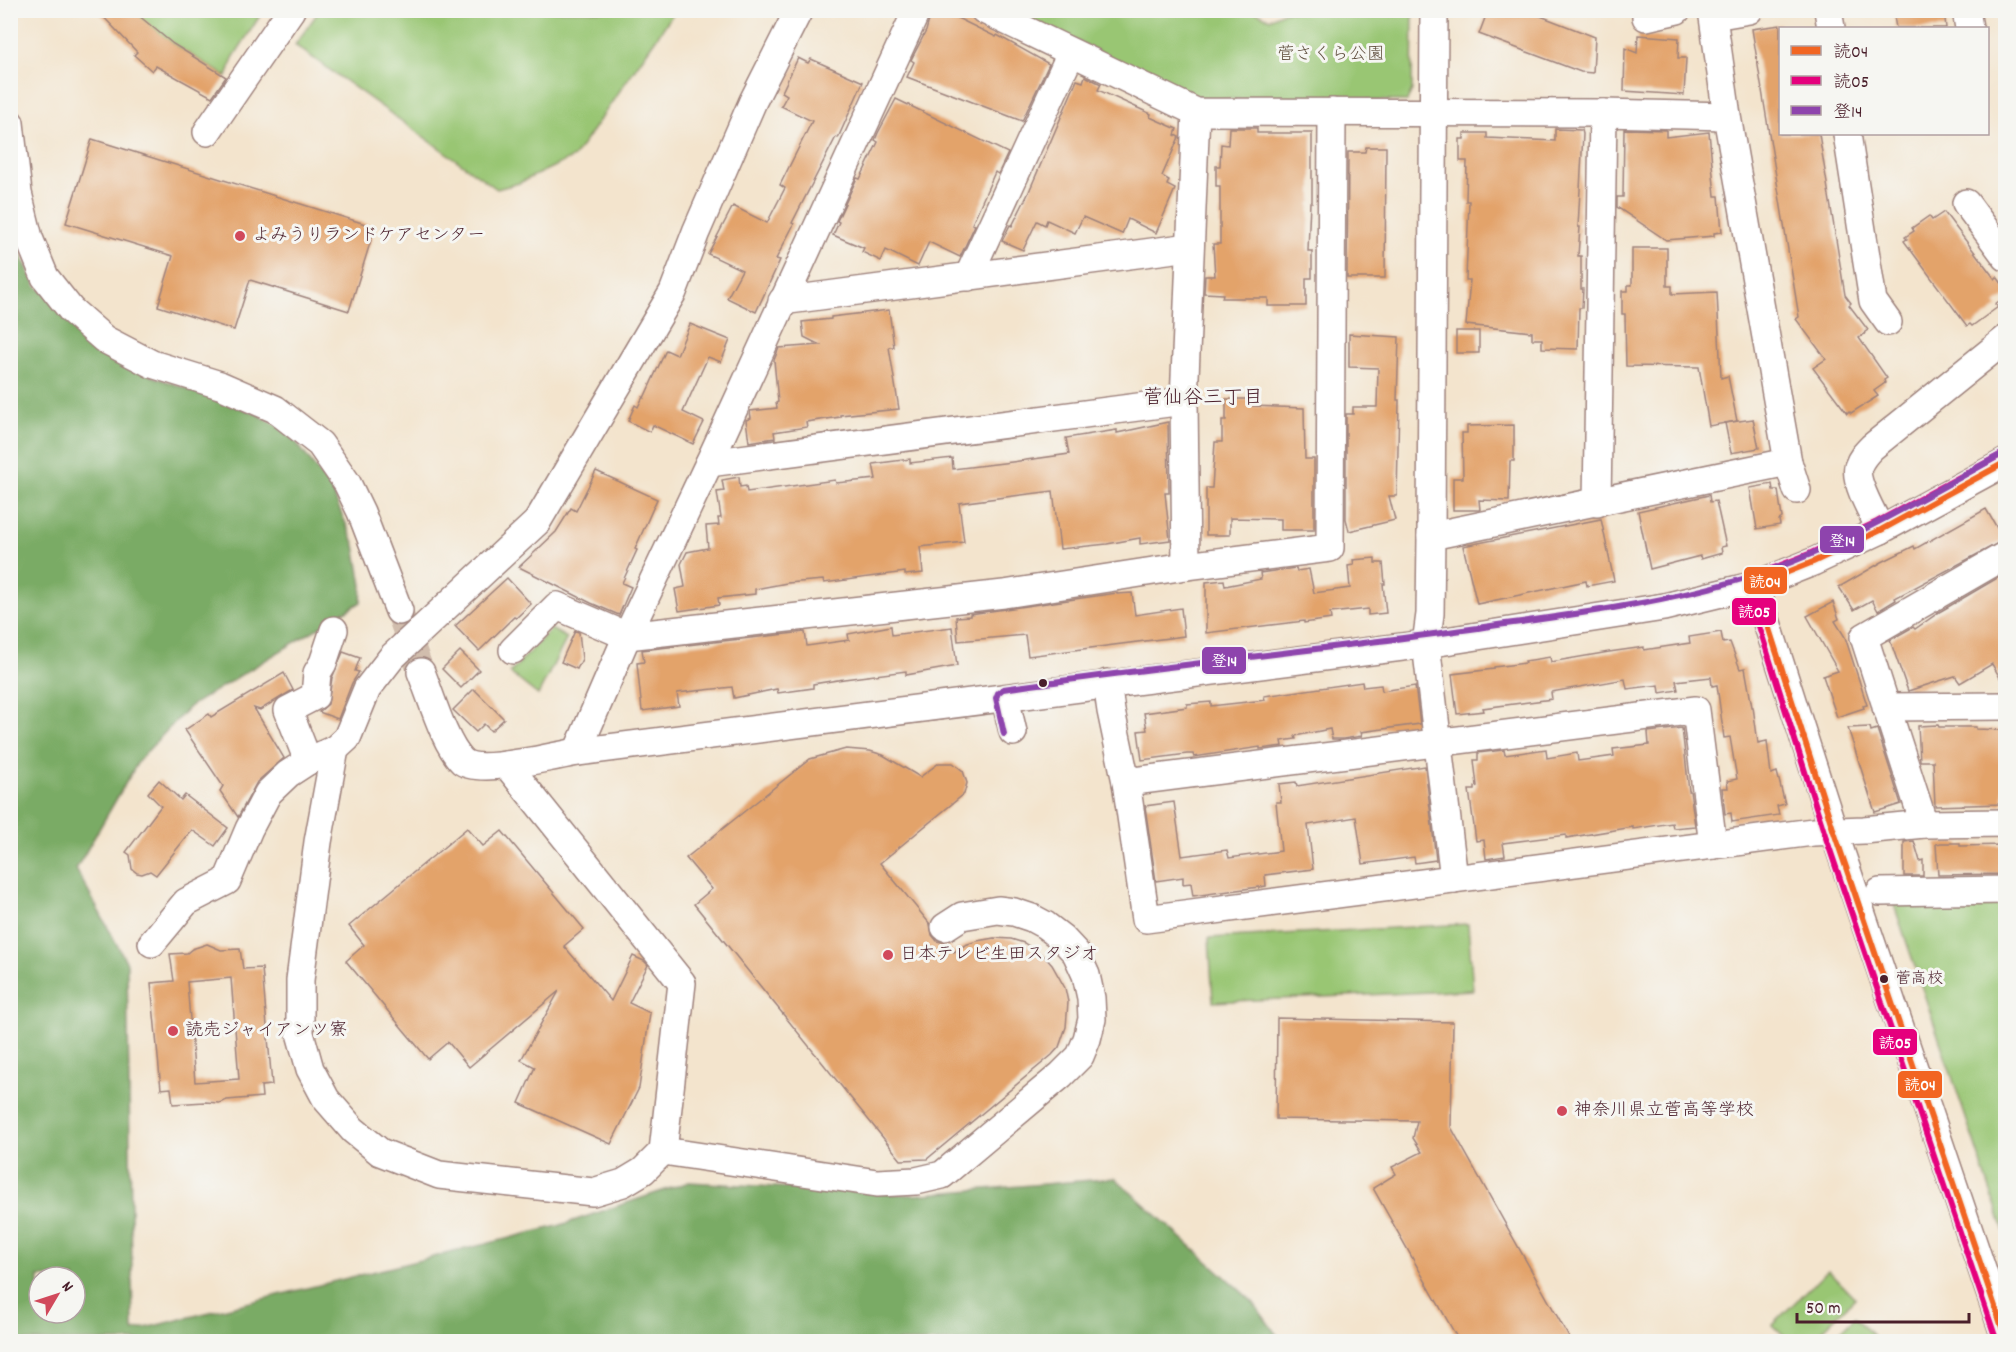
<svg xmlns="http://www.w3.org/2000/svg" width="2016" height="1352" font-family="Dekko,'Klee One',sans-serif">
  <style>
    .green { fill: #99c673; stroke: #72724f; stroke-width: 1.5 }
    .forest { fill: #7aab65; stroke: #626548; stroke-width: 1.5; fill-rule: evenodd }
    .building { fill: #e3a36a; fill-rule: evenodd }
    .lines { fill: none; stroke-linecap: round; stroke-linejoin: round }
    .minor-tunnel { stroke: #d1bdad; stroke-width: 27; stroke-dasharray: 27 14; stroke-linecap: butt }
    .minor-casing { stroke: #9e827c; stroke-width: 30 }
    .minor { stroke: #fff; stroke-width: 27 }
    .bus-1-casing { stroke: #f6f6f2; stroke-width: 10 }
    .bus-2-casing { stroke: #f6f6f2; stroke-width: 10 }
    .bus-3-casing { stroke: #f6f6f2; stroke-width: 10 }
    .bus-1 { stroke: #f26522; stroke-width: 6 }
    .bus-2 { stroke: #e5007d; stroke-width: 6 }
    .bus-3 { stroke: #8e44ad; stroke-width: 6 }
    .poi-dot { fill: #d1495b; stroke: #f6f6f2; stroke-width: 2 }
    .bus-dot { fill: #4a1f2b; stroke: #f6f6f2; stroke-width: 2 }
    .labels { text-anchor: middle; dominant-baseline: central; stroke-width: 6; stroke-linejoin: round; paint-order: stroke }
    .bus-label { font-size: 16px; fill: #4a1f2b; stroke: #f6f6f2; text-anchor: start }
    .park-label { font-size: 18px; fill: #625141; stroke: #f6f6f2 }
    .poi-label { font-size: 18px; fill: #4a1f2b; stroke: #f6f6f2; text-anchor: start }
    .neighbourhood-label { font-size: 20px; fill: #4a1f2b; stroke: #f6f6f2 }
    .line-badge { stroke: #f6f6f2; stroke-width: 2 }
    .badge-label { font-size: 16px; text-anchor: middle; font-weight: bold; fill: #fff }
  </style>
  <rect width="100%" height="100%" fill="#f6f6f2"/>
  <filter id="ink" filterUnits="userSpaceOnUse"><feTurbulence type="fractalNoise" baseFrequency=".0167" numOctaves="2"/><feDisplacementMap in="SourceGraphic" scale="12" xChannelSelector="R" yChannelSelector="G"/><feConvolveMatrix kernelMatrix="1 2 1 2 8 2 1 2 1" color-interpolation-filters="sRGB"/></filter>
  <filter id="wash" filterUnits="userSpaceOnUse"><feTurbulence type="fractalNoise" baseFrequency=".008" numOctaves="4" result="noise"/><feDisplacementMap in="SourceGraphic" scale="24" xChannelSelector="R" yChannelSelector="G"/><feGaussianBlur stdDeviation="1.35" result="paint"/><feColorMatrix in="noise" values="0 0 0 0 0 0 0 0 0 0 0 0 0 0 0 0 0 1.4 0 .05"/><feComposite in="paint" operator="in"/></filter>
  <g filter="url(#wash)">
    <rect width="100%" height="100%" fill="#f3e4cd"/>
    <g class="green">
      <polygon points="1252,10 1270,19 1285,11 1413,11 1412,91 1407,101 1197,99 1014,11"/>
      <polygon points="132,11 263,11 233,58 227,77 173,44"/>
      <polygon points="319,11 319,10 675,11 574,157 519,183 497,189 295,45"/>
      <polygon points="551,629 567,638 538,695 510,673"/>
      <polygon points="1892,899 2005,899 2005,1234"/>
      <polygon points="1468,924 1473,990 1213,1002 1209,938"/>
      <polygon points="1828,1270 1855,1298 1811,1341 1789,1341 1772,1325"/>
      <polygon points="1855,1317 1878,1341 1830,1341"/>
    </g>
    <path class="forest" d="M10,223l8,26 18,37 113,89 106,38 20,11 21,18 35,47 24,56 7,40 -1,17 -171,104 -51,54 -63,109 51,94 6,368 425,-105 131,-44 225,13 201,-17 138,124 28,39 -266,1 -7,-3 -4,3 -993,-1zM39,1277h36v36h-36z"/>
    <g id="blocks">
      <g class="building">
        <polygon points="97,10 132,10 173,44 226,77 212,97 156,66 152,71 134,55 137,52"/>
        <polygon points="932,10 941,10 996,37 997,35 1049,64 1022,121 907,77 914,62 911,60 926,31"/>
        <polygon points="1488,10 1525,10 1595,37 1593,73 1581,72 1479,34"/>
        <polygon points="1893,10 1944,10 1946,28 1896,28"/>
        <polygon points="1780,25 1780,134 1819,134 1845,295 1851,303 1849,305 1868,330 1865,332 1866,333 1859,338 1887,378 1884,380 1885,383 1874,391 1878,396 1851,413 1849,411 1847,413 1813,368 1826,359 1796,319 1799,317 1752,29"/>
        <polygon points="1638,35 1679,38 1678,58 1686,58 1684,95 1624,91 1625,48 1637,53"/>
        <polygon points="798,58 808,63 811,59 863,82 838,138 836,137 792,223 794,224 776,259 780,260 756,312 727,298 742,270 708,254 733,206 767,223 785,188 780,185 812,121 781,106 787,95 782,92"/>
        <polygon points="1085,76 1101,84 1098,90 1151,114 1150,117 1177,129 1175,135 1179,137 1162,176 1169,180 1167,185 1175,189 1156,233 1128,219 1122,234 1083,217 1075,233 1047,220 1045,225 1037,221 1023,250 1002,241 1010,225 1012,226 1028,194 1077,80 1083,82"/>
        <polygon points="896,99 1008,153 998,174 995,172 972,224 975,225 960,257 929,242 918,266 886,250 881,261 862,252 864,248 833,235 839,222 837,221 857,178 860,179 878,142 875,140 878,133"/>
        <polygon points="1229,128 1257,128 1257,133 1312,133 1312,202 1310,202 1308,251 1312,251 1312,278 1306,278 1306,306 1268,306 1268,298 1222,298 1223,294 1204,293 1205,276 1215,276 1213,244 1220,244 1220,186 1216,186 1216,166 1220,166 1221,144 1228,145"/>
        <polygon points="1555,129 1582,130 1583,134 1578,227 1580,227 1578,256 1581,256 1581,289 1583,289 1582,308 1579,308 1578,349 1542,348 1542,339 1532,339 1532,332 1466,325 1470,280 1466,280 1469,201 1466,201 1467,161 1460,161 1460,139 1464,139 1464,133 1487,133 1487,138 1555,141"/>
        <polygon points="1624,129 1666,130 1666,137 1709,132 1715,196 1719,196 1722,232 1714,233 1714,236 1666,240 1617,207 1617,197 1623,197"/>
        <polygon points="92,139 375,227 349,311 250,280 234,330 158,306 173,256 66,223"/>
        <polygon points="1366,147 1386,147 1385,278 1347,278 1348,152 1365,152"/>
        <polygon points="1944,212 1995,279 1997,277 2006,289 2006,296 1995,304 1998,307 1972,326 1970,324 1967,326 1904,241 1907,239 1905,237 1914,231 1912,228 1929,216 1932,220"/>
        <polygon points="1632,248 1667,248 1667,286 1672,286 1672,294 1717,292 1721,378 1728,376 1737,421 1709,426 1699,367 1626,366 1625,314 1622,314 1622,291 1628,291 1628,285 1632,285"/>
        <polygon points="889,310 894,347 889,347 899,409 840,415 840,417 806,422 807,427 774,432 775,438 749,442 746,420 751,418 750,411 777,408 776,403 778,402 774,360 779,348 820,345 804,337 802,322 831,319 831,317"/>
        <polygon points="690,324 730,340 721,362 708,357 683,412 704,422 693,444 653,425 650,432 628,421 635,405 638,407 643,397 644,398 666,350 677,355"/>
        <rect x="1456" y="331" width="23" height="22"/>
        <polygon points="1349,334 1399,337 1397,400 1399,400 1397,496 1389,496 1395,520 1349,531 1346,519 1346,414 1353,414 1353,407 1377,407 1378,368 1349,367"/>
        <polygon points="1226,399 1253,399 1253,406 1304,408 1305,459 1314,459 1314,530 1281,530 1281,519 1230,518 1230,535 1206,535 1206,488 1212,488 1215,442 1222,442 1222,420 1226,420"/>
        <polygon points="1753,419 1759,448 1731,453 1725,423"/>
        <polygon points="1168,422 1169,493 1165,493 1170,540 1140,544 1140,538 1107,544 1060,549 1053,491 959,503 964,542 920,547 923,573 905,575 905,572 824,583 823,580 787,583 755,589 755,594 718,598 719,605 679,611 675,589 685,587 681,564 687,552 708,548 706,526 719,525 718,518 721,518 717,492 724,491 722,480 739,477 740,487 746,486 747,492 835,480 836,483 876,479 873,464 910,459 910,463 952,458 953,469 1012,462 1069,454 1066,438 1117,430 1117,433"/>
        <polygon points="1514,425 1514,461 1510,461 1509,501 1479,500 1480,510 1453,510 1453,478 1463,478 1462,433 1467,433 1467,426"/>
        <polygon points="596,471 657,499 635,549 637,550 622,583 631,587 619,615 591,603 519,567 556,532 571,508 576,511"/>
        <polygon points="1772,484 1773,490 1778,490 1782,518 1779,520 1780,525 1757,529 1750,488"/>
        <polygon points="1709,495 1710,502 1716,501 1726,546 1721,547 1722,553 1701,559 1700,556 1650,569 1638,511"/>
        <polygon points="1986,509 2004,540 1895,598 1896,600 1878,611 1872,600 1854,610 1839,587 1882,562 1914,546 1915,549"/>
        <polygon points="1601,519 1614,581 1587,586 1586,581 1477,604 1463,546"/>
        <polygon points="1375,558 1375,563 1383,563 1385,584 1383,584 1386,613 1368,615 1368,609 1330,613 1331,619 1304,623 1304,621 1206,633 1206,582 1224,580 1225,586 1261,579 1260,573 1296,568 1297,571 1309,569 1314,593 1350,588 1348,566 1354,565 1353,560"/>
        <polygon points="2006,573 2006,688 1992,664 1960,683 1955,676 1908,691 1890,640 1913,627 1915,629 1941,611"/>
        <polygon points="507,578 531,604 516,618 514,617 479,651 455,626"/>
        <polygon points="1117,593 1117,594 1132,593 1135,615 1181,608 1184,636 1028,656 1025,635 958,641 956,617 970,616 970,614"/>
        <polygon points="1833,602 1839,619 1835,621 1845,637 1867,705 1863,706 1864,708 1837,717 1823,676 1838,671 1807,616"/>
        <polygon points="891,626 892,635 952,627 957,666 906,675 906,671 844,679 813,684 813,688 778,693 777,689 734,698 732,687 677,693 679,706 642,711 637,663 644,662 642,650 805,632 807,646 849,640 848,634"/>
        <polygon points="575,631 579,632 582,659 577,669 561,662"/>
        <polygon points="1721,632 1723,643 1730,642 1740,669 1745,668 1752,707 1753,707 1758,743 1767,741 1771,774 1777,772 1785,804 1777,806 1779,815 1732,822 1731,813 1725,814 1722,788 1728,788 1727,781 1737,779 1730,737 1724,738 1717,685 1712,686 1711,677 1676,681 1678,690 1660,693 1659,685 1627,689 1625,679 1551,692 1552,699 1483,708 1484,711 1457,714 1452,674 1494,669 1494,667 1526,663 1525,661 1550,657 1551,662 1609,652 1644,647 1644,650 1690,643 1689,637"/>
        <polygon points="460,651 479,670 461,688 442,669"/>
        <polygon points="343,652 360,658 355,671 359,672 352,683 338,719 319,712 328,704 332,678"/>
        <polygon points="284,673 293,690 260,710 254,708 284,758 257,782 238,817 220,791 223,786 185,730 209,714 211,717"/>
        <polygon points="1362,682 1363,687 1381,685 1382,691 1415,686 1420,724 1361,732 1362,736 1343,739 1332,739 1330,729 1295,736 1296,739 1282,741 1283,746 1260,749 1260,747 1194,757 1193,754 1187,754 1142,760 1138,731 1147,730 1144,713 1187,707 1187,704 1211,702 1211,706 1265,700 1264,696"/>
        <polygon points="474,689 504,719 491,731 484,724 476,732 453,710"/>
        <polygon points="1938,725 1939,727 1976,727 1976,729 2006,730 2003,804 1935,806 1933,761 1920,761 1918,726"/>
        <polygon points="1870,727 1871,731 1877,729 1901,804 1875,812 1848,728"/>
        <polygon points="1682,728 1689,791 1690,791 1695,826 1673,828 1672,823 1633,829 1633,827 1566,838 1566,835 1503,843 1505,856 1486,859 1484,840 1476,841 1469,790 1475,790 1475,787 1477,786 1474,760 1478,760 1478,753 1504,750 1505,755 1546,749 1547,758 1577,753 1578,761 1614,756 1613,749 1649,745 1648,732"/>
        <polygon points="846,749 870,751 883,755 920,777 939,763 953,763 963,771 967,783 964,794 880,863 930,924 932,935 937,941 946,943 954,952 965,945 977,941 994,938 1011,939 1024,943 1045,957 1052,965 1065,988 1068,1002 1066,1027 1059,1047 1052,1055 927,1159 901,1160 694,904 712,889 686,858 810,759"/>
        <polygon points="1425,766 1436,860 1415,863 1414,857 1363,864 1356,817 1308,825 1313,869 1265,875 1266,886 1193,896 1191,883 1183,884 1183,877 1156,881 1145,806 1174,802 1182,856 1227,850 1229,858 1281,851 1276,802 1281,802 1279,784 1296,782 1297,786"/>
        <polygon points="159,780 181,800 185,795 228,828 215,846 192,830 156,875 150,871 142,874 137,873 132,869 130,855 126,852 161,806 148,793"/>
        <polygon points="467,828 483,846 502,831 584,929 564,946 611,1001 633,956 644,961 648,965 629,1003 650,1013 639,1088 611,1144 519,1103 535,1067 521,1060 559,991 469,1067 448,1042 428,1059 346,961 364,945 349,926"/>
        <polygon points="1914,841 1920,861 1923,860 1923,876 1904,876 1904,842"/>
        <polygon points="1941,843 1960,843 1960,846 2004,845 2006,874 1938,875 1936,844"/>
        <path d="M207,944l14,6 19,-1 3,20 19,-1 10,117 -11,1 1,11 -35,3 -8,3 -14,-1 -32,2 -2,-16 -10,1 -10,-106 23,-2 -4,-27 17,-1 5,-4zM231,978l8,101 -44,3 -8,-100z"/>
        <polygon points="1277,1018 1453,1022 1451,1127 1571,1341 1459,1341 1373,1188 1396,1174 1392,1167 1422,1152 1413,1138 1417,1121 1276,1119"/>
      </g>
    </g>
  </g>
  <g filter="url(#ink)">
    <use href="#blocks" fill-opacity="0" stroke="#9e827c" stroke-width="1.5"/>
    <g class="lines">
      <polyline class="minor-tunnel" points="399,611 421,672"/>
      <defs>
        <g id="minor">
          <polyline points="984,10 1196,112 1603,113 1727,116"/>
          <polyline points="1434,10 1431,536 1430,614 1426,644 1454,879"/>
          <polyline points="1712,10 1727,116 1788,462 1797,490"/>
          <polyline points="1828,10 1831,28"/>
          <polyline points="1966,10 1969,28"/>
          <polyline points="1714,16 1749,10"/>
          <polyline points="1646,17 1677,10"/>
          <polyline points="10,123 18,193 29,238 45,277 71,310 104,339 152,364 220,385 275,409 320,444 347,483 361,512 399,611"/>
          <polyline points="207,132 291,10"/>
          <polyline points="1847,134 1873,301 1888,322"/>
          <polyline points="1966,203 2006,257"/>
          <polyline points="968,277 1071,53"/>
          <polyline points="782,301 1190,247"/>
          <polyline points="709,463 1184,401"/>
          <polyline points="1597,503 1603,113"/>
          <path d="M1881,530c-7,-14 -27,-48 -23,-63 3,-9 8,-14 14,-20l134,-108"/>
          <polyline points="1431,536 1788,462"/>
          <polyline points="1186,566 1184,401 1196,112"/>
          <polyline points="1755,585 1834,832 2006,1340"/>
          <polyline points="513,650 557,606 627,636 1004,594 1186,566 1330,548 1332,112"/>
          <path d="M421,672c10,24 23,71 41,89 16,14 93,-5 115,-9l849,-108 238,-37 91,-22 58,-23 68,-32 125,-68"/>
          <polyline points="1107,683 1111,711 1126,782 1146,919 1813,832 1864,830 1924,824 2006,823"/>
          <polyline points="1005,698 1013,732"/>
          <polyline points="1886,707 2006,706"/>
          <polyline points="335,749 318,842 300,980 300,1033 310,1069 326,1099 353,1130 380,1152 439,1175 593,1192 623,1183 643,1171 663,1151 682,983 507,765"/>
          <polyline points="577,752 627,636 709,463 917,10"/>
          <polyline points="308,761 288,710 315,696 317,673 323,663 334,630"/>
          <polyline points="1126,782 1696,710 1713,845"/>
          <polyline points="1924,824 1864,637 2006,555"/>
          <polyline points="1880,892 2006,890"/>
          <polyline points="152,943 186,902 227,881 249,829 268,793 288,774 308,761 335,749 347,738 367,689 392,657 537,522 673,292 696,232 753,101 799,10"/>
          <polyline points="663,1151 877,1183 916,1181 942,1175 1061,1075 1080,1056 1087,1039 1092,1019 1091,998 1086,975 1076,953 1062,938 1045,925 1032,918 1014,912 998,910 962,916 945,927"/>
        </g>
      </defs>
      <use href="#minor" class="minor-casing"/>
      <use href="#minor" class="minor"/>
      <defs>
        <polyline id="bus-1" points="2006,462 1881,530 1813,562 1755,585 1834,832 2006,1339"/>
        <polyline id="bus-2" points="1997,1342 1825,835 1746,585 1751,577 1809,554 1877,522 2002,454"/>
        <path id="bus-3" d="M1004,734l-8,-36 2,-5 5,-4c158,-23 317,-39 475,-61 91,-13 183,-24 271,-51 90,-28 171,-78 253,-123"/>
      </defs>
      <use href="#bus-1" class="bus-1-casing"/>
      <use href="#bus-2" class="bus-2-casing"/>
      <use href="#bus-3" class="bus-3-casing"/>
      <use href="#bus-1" class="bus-1"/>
      <use href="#bus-2" class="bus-2"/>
      <use href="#bus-3" class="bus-3"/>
    </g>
  </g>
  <g class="poi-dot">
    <circle cx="240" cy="236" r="6"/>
    <circle cx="888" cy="955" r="6"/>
    <circle cx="173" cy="1031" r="6"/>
    <circle cx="1562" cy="1111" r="6"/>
  </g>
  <g class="bus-dot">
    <circle cx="1043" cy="683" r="5"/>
    <circle cx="1884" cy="979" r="5"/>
  </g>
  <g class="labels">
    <g class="bus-label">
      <text x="1895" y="979">菅高校</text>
    </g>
    <g class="park-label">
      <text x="1331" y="55">菅さくら公園</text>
    </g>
    <g class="poi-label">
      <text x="252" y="236">よみうりランドケアセンター</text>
      <text x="900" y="955">日本テレビ生田スタジオ</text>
      <text x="185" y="1031">読売ジャイアンツ寮</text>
      <text x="1574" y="1111">神奈川県立菅高等学校</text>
    </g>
    <g class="neighbourhood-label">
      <text x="1203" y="399">菅仙谷三丁目</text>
    </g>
  </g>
  <g class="line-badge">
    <rect x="1819" y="525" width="46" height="29" rx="6" fill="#8e44ad"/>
    <rect x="1743" y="566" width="45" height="29" rx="6" fill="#f26522"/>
    <rect x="1731" y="597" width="46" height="29" rx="6" fill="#e5007d"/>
    <rect x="1201" y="646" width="46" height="29" rx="6" fill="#8e44ad"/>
    <rect x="1872" y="1028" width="46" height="28" rx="6" fill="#e5007d"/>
    <rect x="1897" y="1070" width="46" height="29" rx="6" fill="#f26522"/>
  </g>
  <g class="badge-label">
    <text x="1842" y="546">登14</text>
    <text x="1765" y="587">読04</text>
    <text x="1754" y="617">読05</text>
    <text x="1224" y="666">登14</text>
    <text x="1895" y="1048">読05</text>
    <text x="1920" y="1090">読04</text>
  </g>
  <rect width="2016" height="1352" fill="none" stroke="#f6f6f2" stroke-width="36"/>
  <rect x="1779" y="27" width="210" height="108" fill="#f6f6f2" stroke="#b1a0a2" stroke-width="1.5"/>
  <rect x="1791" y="46" width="30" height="9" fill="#f26522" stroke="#b1a0a2" stroke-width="1.5"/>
  <text x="1833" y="57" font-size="18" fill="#4a1f2b">読04</text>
  <rect x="1791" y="76" width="30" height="9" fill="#e5007d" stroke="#b1a0a2" stroke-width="1.5"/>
  <text x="1833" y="87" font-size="18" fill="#4a1f2b">読05</text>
  <rect x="1791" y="106" width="30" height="9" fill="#8e44ad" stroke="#b1a0a2" stroke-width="1.5"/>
  <text x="1833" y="117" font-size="18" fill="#4a1f2b">登14</text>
  <g transform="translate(57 1295) rotate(51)"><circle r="28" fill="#f6f6f2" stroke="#b1a0a2" stroke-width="1.5"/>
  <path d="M0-4.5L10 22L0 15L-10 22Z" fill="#d1495b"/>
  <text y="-9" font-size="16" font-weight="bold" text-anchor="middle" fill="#4a1f2b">N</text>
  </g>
  <path d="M1797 1313v9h172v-9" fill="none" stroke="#4a1f2b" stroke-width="3"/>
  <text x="1806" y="1313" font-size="18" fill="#4a1f2b" stroke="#f6f6f2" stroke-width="4.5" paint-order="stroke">50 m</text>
</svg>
